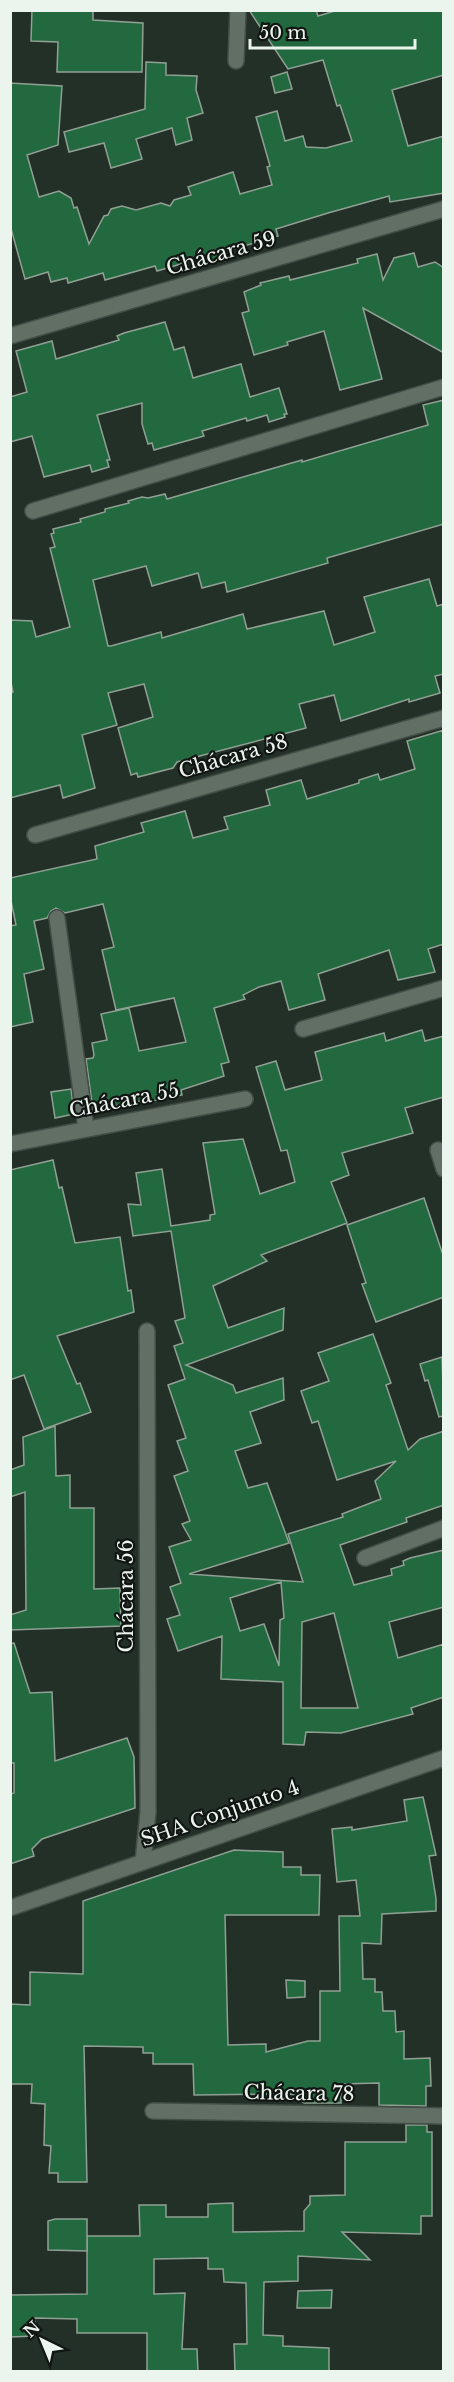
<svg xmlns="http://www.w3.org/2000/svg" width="454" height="2382" font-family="'Libre Baskerville',serif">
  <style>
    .building { fill: #22693f; stroke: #90a094; stroke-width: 1.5; fill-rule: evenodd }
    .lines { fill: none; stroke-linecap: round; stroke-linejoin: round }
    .minor-casing { stroke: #424d45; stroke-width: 18 }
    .tertiary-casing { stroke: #424d45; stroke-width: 18 }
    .minor { stroke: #616f65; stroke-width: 15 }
    .tertiary { stroke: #616f65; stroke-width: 15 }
    .labels { text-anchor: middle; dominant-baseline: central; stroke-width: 4.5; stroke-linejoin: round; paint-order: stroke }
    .street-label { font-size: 20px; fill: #ecf4ee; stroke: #111612 }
  </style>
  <rect width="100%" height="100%" fill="#233027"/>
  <g class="building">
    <polygon points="32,10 93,10 93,20 143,23 142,72 57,72 58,42 31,41"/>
    <polygon points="249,10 316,10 318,16 338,10 444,10 444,75 392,90 408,146 444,136 444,193 390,202 389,196 328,213 276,229 278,236 230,250 231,256 210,262 208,256 157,271 155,266 105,280 103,273 68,283 67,278 51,282 48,272 25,279 10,225 10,83 62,86 58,145 27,155 39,197 59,191 71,198 74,208 77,207 89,244 104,216 108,215 111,209 122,206 136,210 161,203 170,206 174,200 191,195 188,187 233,172 240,194 272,185 267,167 270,166 256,117 277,111 285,141 303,136 306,147 326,148 352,141 340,105 337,106 323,60 288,69"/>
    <polygon points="146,62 166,63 166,75 197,76 196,90 203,113 187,118 192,140 176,145 172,128 136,139 142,159 111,168 104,143 69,152 64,132 145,109"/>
    <polygon points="287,72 292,89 275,93 271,77"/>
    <polygon points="414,253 418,267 435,262 444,268 444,353 363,308 382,379 340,390 324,331 287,342 288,345 254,355 242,313 249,311 244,292 261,285 260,283 289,276 290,280 358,263 357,259 377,254 383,280 394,258"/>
    <polygon points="165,322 174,350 184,347 193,378 241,364 250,397 279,388 287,414 284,414 285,417 269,422 267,415 247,421 246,418 202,431 204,436 154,450 152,443 148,444 142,424 142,403 97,415 110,460 107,460 109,467 92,472 90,465 44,477 32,436 10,442 10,397 27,392 16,351 52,341 56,359 119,340 117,336 124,333"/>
    <polygon points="444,400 444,524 327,558 328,563 227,592 225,582 202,588 198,573 152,586 146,566 93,580 108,646 111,646 161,632 162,638 243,614 247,629 324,611 334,645 375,632 364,597 429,579 437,606 444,604 444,674 435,676 440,693 409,702 409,699 341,721 334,695 299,704 306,728 177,762 173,768 138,777 137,773 131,775 118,728 153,717 144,684 108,693 117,725 82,735 95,788 63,798 60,785 10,798 10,693 13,692 10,678 10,620 32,621 36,637 70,627 50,548 55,547 51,534 54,533 53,529 81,522 80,519 105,512 105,509 129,503 128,501 142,497 148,498 165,494 167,499 302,460 302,462 428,425 423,405"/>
    <polygon points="444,730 444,944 428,949 435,972 398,980 389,950 318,974 325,1000 289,1010 281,981 259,987 243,995 245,999 214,1008 229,1062 221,1064 224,1076 181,1090 182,1095 152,1101 151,1099 93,1110 86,1059 93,1058 94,1055 92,1043 107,1040 101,1014 129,1008 139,1051 186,1042 174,998 116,1010 102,950 114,947 103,904 65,913 56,908 51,911 47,918 34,921 44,969 24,974 33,1022 10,1027 10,926 16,925 10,896 10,878 97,859 95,846 144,832 141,823 185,811 193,838 228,829 224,817 270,805 266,790 301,780 307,799 359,783 359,780 378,774 380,780 415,769 407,741"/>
    <path d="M422,1030l3,11 19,-5v61l-39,11 8,25 -71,20 7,22 -18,7 16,41 -86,32 6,6 -54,25 15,42 56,-20 -1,22 -97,35 47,20 3,8 47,-15 1,22 -34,12 11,31 -26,8 13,37 19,-5 22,60 -100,31 114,8 -15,-48 55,-17 -1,-3 39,-15 -6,-18 21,-20 -59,19 -19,-59 -6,2 -11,-32 28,-10 -11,-28 55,-19 18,49 -5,2 22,65 12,-11 24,-8v74l-38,13 1,4 -67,23 14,40 38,-10 -1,-6 13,-4 -1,-4 7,-3 34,-8v57l-55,15 9,36 46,-14v53l-33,11 2,6 -72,19 -35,-1 -2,13 -21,-1v-62l-62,-3 1,-43 -44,15 -11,-32 13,-4 -10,-28 11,-4 -12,-36 22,-7 -9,-16 8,-3 -16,-45 14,-5 -11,-30 9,-3 -18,-53 17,-6 -11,-33 9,-3 -8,-22 10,-3 -14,-87 -38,5 -5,-32 13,1 -5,-32 26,-4 9,57 39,-6v-5l5,-1 -12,-71 40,-4 17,55 35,-12 -8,-32 -6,1 -25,-84 20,-6 9,29 37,-10 -7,-28 69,-19 2,8zM281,1582l3,36 -4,2 -1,46 -15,-42 -24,7 -10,-33zM334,1613l24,95h-57l1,-86z"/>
    <polygon points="71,1089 74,1114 55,1118 51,1092"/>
    <polygon points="53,1160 59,1188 62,1187 75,1243 120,1237 128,1291 131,1290 134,1312 57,1336 77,1384 80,1383 91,1412 44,1429 24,1375 10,1380 10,1170"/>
    <polygon points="424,1198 444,1258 444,1297 376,1322 362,1284 366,1283 347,1225"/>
    <polygon points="442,1357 444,1416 439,1417 428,1380 425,1381 420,1364"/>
    <polygon points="55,1426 56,1476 70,1475 70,1508 94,1508 94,1589 120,1588 121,1626 10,1630 10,1615 26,1610 25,1492 10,1497 10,1470 24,1465 23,1437"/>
    <polygon points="14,1643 30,1693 52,1692 55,1761 127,1738 134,1757 135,1808 42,1839 32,1849 34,1856 10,1864 10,1794 14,1793 14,1763 10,1763 10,1644"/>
    <polygon points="423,1797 436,1855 429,1856 436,1898 436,1911 382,1914 381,1944 362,1943 363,1979 375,1979 375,1992 382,1992 383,2011 395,2011 396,2032 404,2031 404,2059 430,2058 431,2086 426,2086 426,2106 379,2105 379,2083 341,2084 341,2103 304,2103 292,2094 194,2095 193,2064 153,2064 153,2053 143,2053 143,2047 84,2046 87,2182 58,2182 58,2173 49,2173 51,2146 44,2145 45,2104 31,2103 32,2084 10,2084 10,2004 30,2005 30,1972 83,1974 83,1901 234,1850 283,1852 283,1867 301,1867 301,1875 320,1875 319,1915 225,1915 228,2045 266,2044 266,2052 308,2041 320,2041 320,1991 340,1991 339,1916 360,1916 356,1880 337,1882 332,1829 352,1827 352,1830 407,1821 404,1800"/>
    <polygon points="286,1980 305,1981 305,1997 287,1998"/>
    <polygon points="406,2125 427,2125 427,2132 432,2132 432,2216 421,2216 421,2234 342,2232 370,2260 298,2256 298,2281 264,2282 263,2335 283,2336 283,2346 329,2348 329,2372 235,2372 234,2344 247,2344 246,2283 224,2282 223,2269 208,2269 208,2258 154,2259 154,2294 185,2293 182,2349 197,2349 198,2372 147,2372 147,2333 77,2333 77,2319 35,2318 35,2336 10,2337 10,2295 87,2294 87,2236 140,2236 139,2205 166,2205 166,2217 208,2217 208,2204 233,2203 233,2232 304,2231 304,2211 310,2204 310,2196 345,2195 345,2142 406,2142"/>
    <polygon points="55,2219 87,2219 87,2251 48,2250 48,2221"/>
    <polygon points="332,2290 331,2308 297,2308 298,2291"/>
  </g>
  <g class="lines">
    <defs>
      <g id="minor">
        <polyline points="236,61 238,10"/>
        <polyline points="10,336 444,209"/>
        <polyline points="33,511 444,387"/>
        <polyline points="35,835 444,718"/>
        <polyline points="57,918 86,1128"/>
        <polyline points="303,1029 444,988"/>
        <polyline points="10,1144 245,1099"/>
        <polyline points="438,1150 444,1169"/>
        <polyline points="365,1558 444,1528"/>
        <polyline points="143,1862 148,1812 147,1331"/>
        <polyline points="153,2111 444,2116"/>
      </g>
      <polyline id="tertiary" points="10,1908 444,1758"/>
    </defs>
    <use href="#minor" class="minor-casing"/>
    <use href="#tertiary" class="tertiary-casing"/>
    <use href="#minor" class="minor"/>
    <use href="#tertiary" class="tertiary"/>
  </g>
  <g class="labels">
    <g class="street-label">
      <text transform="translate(221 253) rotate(-16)">Chácara 59</text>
      <text transform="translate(233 756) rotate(-16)">Chácara 58</text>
      <text transform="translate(124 1100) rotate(-11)">Chácara 55</text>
      <text transform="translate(126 1596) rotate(-90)">Chácara 56</text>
      <text transform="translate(220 1813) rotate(-19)">SHA Conjunto 4</text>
      <text transform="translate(299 2093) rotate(1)">Chácara 78</text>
    </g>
  </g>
  <rect width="454" height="2382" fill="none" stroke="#ecf4ee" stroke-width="24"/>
  <g transform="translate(42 2340) rotate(317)" stroke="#111612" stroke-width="4.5" paint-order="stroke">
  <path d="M0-4.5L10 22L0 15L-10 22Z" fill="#ecf4ee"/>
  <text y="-9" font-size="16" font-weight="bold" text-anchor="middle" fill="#ecf4ee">N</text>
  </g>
  <path d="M250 39v9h165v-9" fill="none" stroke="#ecf4ee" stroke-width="3"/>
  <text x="259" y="39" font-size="18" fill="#ecf4ee" stroke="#111612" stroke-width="4.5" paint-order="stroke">50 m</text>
</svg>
